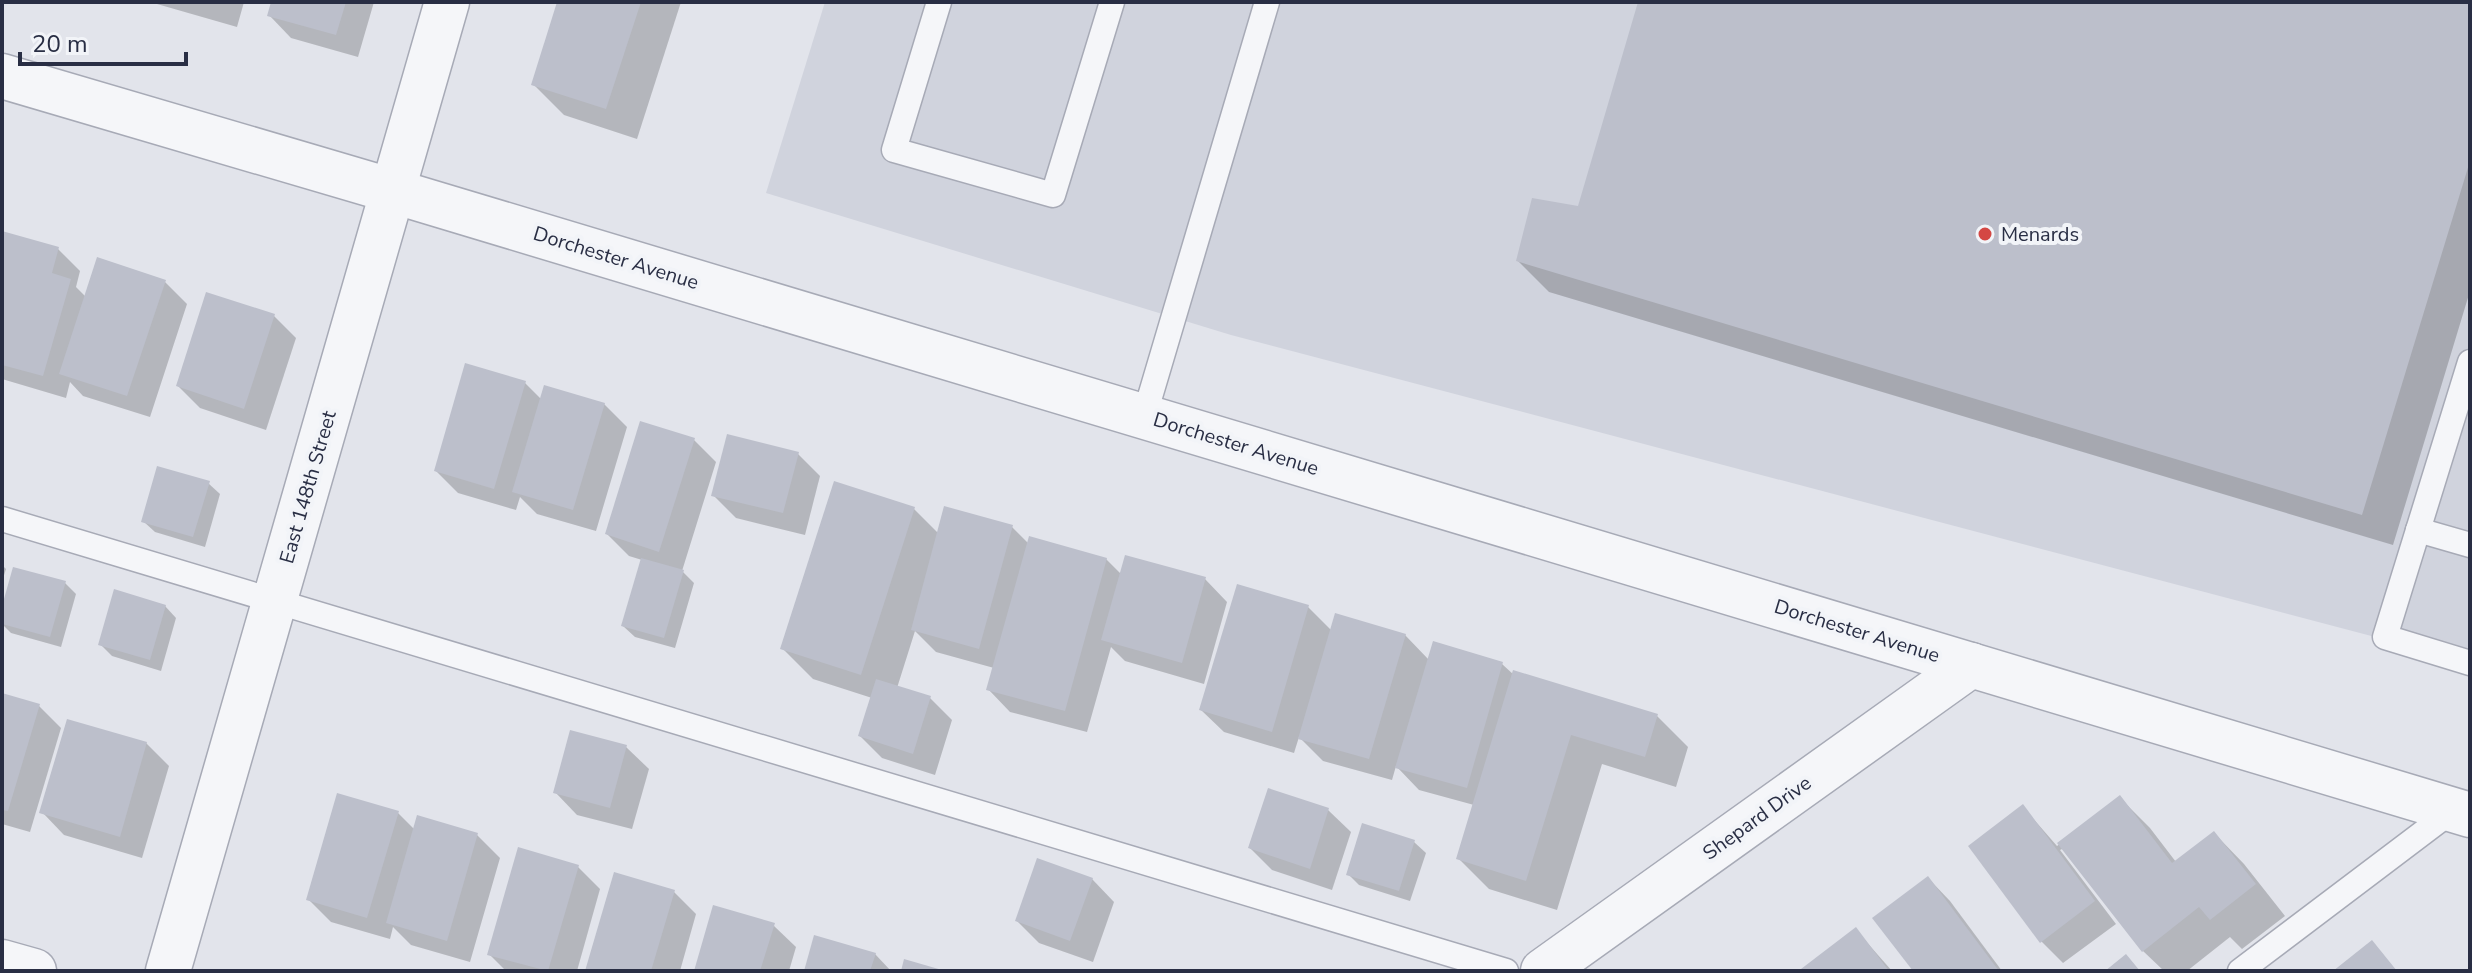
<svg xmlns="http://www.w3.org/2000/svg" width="2472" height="973" font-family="'Nunito Sans',sans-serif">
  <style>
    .built { fill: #d0d3dd }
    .shadow { fill: #0003 }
    .building { fill: #bcbfcb }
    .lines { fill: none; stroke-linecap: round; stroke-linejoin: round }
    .lane-casing { stroke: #a7aab6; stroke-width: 27 }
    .street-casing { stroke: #a7aab6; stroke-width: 47 }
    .lane { stroke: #f5f6f9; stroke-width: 24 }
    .street { stroke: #f5f6f9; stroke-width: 44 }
    .poi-dot { fill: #d44743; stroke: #f2f4f8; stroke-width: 3 }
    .labels { text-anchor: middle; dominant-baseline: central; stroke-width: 8; stroke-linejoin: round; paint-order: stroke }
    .poi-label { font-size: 20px; fill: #292e44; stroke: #f2f4f8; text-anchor: start }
    .street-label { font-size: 20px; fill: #292e44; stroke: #f2f4f8 }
  </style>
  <rect width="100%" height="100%" fill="#e2e4eb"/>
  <polygon class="built" points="825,2 2470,2 2470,662 1231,335 766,193"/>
  <g class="shadow">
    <polygon points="150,2 244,2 237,27"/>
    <polygon points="273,2 374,2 358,57 291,38 269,15"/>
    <polygon points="559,2 681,2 637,139 564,115 533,84"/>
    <polygon points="1640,2 2470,2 2470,291 2393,545 1549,292 1518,261 1579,209"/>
    <polygon points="2,233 58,249 80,271 76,287 86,297 165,282 187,304 150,417 83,396 70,382 66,398 2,379"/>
    <polygon points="274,316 296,338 266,430 200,408 178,386"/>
    <polygon points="525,383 542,400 604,404 627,427 596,531 537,514 520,497 516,510 458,493 436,471"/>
    <polygon points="694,440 716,462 682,571 694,583 675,648 635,637 623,626 642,560 629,556 607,534"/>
    <polygon points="798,454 820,476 805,535 736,518 713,495"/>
    <polygon points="208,483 220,494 205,547 155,532 143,521"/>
    <polygon points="914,509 939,534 1012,527 1029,544 1106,559 1121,574 1205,579 1227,602 1204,684 1125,661 1111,647 1087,732 1010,712 988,689 994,668 936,652 915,631 897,688 930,698 952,720 935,775 882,758 860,736 872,698 813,679 782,648"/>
    <polygon points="2,565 6,569 2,582"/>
    <polygon points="65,583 76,594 61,647 11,633 2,624 2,613"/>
    <polygon points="165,606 176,618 161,671 112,656 101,645"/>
    <polygon points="1308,607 1332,631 1405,635 1429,660 1502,664 1514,675 1657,716 1688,747 1676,787 1602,764 1557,910 1489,889 1458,858 1474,805 1419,790 1396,766 1392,780 1323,761 1299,737 1294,753 1224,732 1201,710"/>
    <polygon points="2,695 39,706 61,728 30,832 2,824"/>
    <polygon points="146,743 169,766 142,858 64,835 42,812"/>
    <polygon points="626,747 649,769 632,829 577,815 555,792"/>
    <polygon points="2119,797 2150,828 2176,862 2214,833 2244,864 2285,916 2242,949 2230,937 2187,971 2164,971 2143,951 2064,848 2060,850 2116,924 2063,963 2041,941 2023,807 2057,846"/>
    <polygon points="1328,810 1351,832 1332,890 1272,870 1250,848"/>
    <polygon points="398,813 415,830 419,818 477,835 500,858 470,962 411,945 393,927 390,939 331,922 309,900"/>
    <polygon points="1414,842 1426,853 1410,901 1359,885 1348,874"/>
    <polygon points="578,867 600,889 577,971 506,971 489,954"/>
    <polygon points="1928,878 1950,901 2002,971 1915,971"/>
    <polygon points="1092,879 1114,902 1093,962 1039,943 1017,921"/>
    <polygon points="674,892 696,914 680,971 587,971"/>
    <polygon points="773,925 796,947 789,971 696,971"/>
    <polygon points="1856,930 1892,971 1805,971"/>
    <polygon points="875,954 891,971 806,971"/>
  </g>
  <g class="building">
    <polygon points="271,2 346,2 336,35 267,16"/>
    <polygon points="557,2 641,2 606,109 531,85"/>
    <polygon points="1638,2 2470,2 2470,161 2362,515 1516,261 1532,198 1578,206"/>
    <polygon points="2,231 59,247 52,273 71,279 43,376 2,365"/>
    <polygon points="97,257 166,280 127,396 59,374"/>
    <polygon points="206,292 275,314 244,409 176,386"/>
    <polygon points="465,363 526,381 494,489 434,471"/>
    <polygon points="544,385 605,403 573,510 512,492"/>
    <polygon points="640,421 695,438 659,552 605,534"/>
    <polygon points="727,434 799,452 783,513 711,496"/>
    <polygon points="157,466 210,481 193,537 141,522"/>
    <polygon points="834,481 915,507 861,675 780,649"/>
    <polygon points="944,506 1013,525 979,649 911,630"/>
    <polygon points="1029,536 1107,558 1065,711 986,690"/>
    <polygon points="1125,555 1206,577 1182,663 1101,640"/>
    <polygon points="641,558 684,570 664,638 621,626"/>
    <polygon points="13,567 66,581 50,637 2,624 2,606"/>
    <polygon points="1237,584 1309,605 1272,732 1199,710"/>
    <polygon points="114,589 166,605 150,660 98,645"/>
    <polygon points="1335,613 1406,634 1369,759 1298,739"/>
    <polygon points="1433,641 1503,662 1467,788 1395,768"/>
    <polygon points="1513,670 1658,714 1645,757 1571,735 1526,881 1456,859"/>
    <polygon points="876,679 931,696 913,754 858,736"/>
    <polygon points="2,693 40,704 8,811 2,810"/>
    <polygon points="67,719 147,742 120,837 39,813"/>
    <polygon points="570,730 627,745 610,808 553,793"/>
    <polygon points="1268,788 1329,808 1310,869 1248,848"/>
    <polygon points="337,793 399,811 367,918 306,900"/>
    <polygon points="2120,795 2172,863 2214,831 2256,884 2210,920 2199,907 2142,952 2057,843"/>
    <polygon points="2023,804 2095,901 2040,943 1968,846"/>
    <polygon points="417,815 478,833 447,941 386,923"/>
    <polygon points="1362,823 1415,840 1399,891 1346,875"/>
    <polygon points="518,847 579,865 548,971 487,955"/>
    <polygon points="1037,858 1093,878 1070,941 1015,921"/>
    <polygon points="614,872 675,890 651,971 585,971"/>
    <polygon points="1928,876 1999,971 1913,971 1872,918"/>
    <polygon points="713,905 775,923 760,971 694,971"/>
    <polygon points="1856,927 1889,971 1802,971 1801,969"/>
    <polygon points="814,935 876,953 870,971 804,971"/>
    <polygon points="2372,940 2397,971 2333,971"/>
    <polygon points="2126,954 2140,971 2105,971"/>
    <polygon points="904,959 942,970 941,971 901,971"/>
  </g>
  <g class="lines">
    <defs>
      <g id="lane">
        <polyline points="939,2 894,150 1053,195 1112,2"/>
        <polyline points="2470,362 2385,637 2470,663"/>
        <polyline points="1144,417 1267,2"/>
        <polyline points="2,519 1506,971"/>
        <polyline points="2418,530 2470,545"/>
        <polyline points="2240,971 2453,810"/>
      </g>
      <g id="street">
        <polyline points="2,76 393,191 2470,815"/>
        <polyline points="2,962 34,971"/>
        <polyline points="168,971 447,2"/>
        <polyline points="1543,971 1971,665"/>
      </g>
    </defs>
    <use href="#lane" class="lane-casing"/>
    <use href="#street" class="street-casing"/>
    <use href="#lane" class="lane"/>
    <use href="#street" class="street"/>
  </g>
  <circle class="poi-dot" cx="1985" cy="234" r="8"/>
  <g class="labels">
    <g class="poi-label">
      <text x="2001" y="234">Menards</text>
    </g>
    <g class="street-label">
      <text transform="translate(616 258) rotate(17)">Dorchester Avenue</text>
      <text transform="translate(1236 444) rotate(17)">Dorchester Avenue</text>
      <text transform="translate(308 487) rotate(-74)">East 148th Street</text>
      <text transform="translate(1857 631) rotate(17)">Dorchester Avenue</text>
      <text transform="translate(1757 818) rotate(-36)">Shepard Drive</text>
    </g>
  </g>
  <rect width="2472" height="973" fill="none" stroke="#292e44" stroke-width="8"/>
  <path d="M20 52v12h166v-12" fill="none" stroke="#292e44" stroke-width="4"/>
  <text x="32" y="52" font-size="24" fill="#292e44" stroke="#f2f4f8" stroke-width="6" paint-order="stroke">20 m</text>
</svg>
